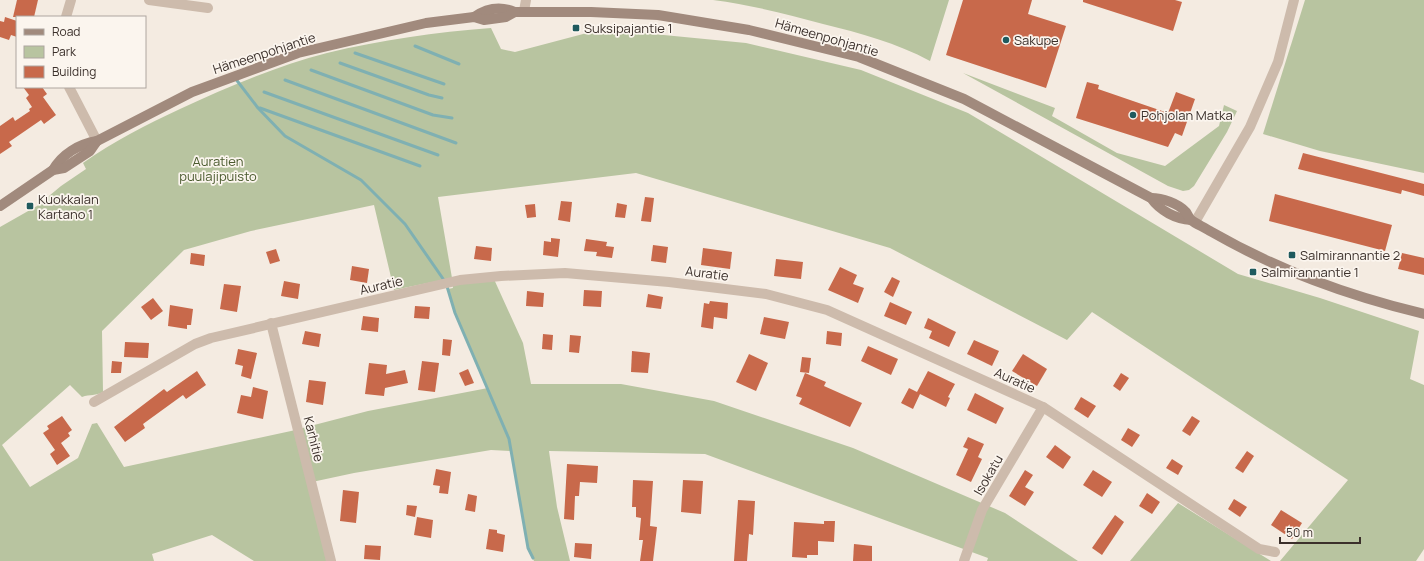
<svg xmlns="http://www.w3.org/2000/svg" width="1424" height="561" font-family="Manrope,sans-serif">
  <style>
    .green { fill: #b8c4a0 }
    .lines { fill: none; stroke-linecap: round; stroke-linejoin: round }
    .stream { stroke: #7fb0b2; stroke-width: 3 }
    .building { fill: #c8694b }
    .minor { stroke: #cdbbac; stroke-width: 10 }
    .secondary { stroke: #a18a7d; stroke-width: 10 }
    .poi-dot { fill: #1f5a5e; stroke: #fbf5ee; stroke-width: 1.5 }
    .labels { text-anchor: middle; dominant-baseline: central; stroke-width: 3.5; stroke-linejoin: round; paint-order: stroke }
    .poi-label { font-size: 13px; fill: #3b302b; stroke: #fbf5ee; text-anchor: start }
    .street-label { font-size: 13px; fill: #3b302b; stroke: #fbf5ee }
    .park-label { font-size: 13px; fill: #4a5a2e; stroke: #fbf5ee }
  </style>
  <rect width="100%" height="100%" fill="#f4ebe1"/>
  <g class="green">
    <path d="M713,0h236l-19,61c-33,-18 -70,-28 -107,-37 -36,-10 -72,-19 -110,-24z"/>
    <polygon points="1305,0 1424,0 1424,173 1320,151 1263,134"/>
    <path d="M491,28l10,21 14,3 87,-23 144,14 115,27 107,43 270,161 82,24 99,33 -9,48 14,6v164l-8,12h-136l68,-81 -256,-168 -25,28 -177,-92 -254,-75 -198,24 14,81 -58,12 -20,-85 -123,26 -67,19 -82,81 1,61c-7,4 -13,2 -21,5l-12,-12 -68,60 28,42 48,-29 14,-34 5,-1 27,44 167,-36 77,-20 120,-23 -33,-75 -7,-24 5,-1 -1,-6 41,-5 30,66 8,41h90l93,17 139,47 152,65 73,48h-91l1,-3 -283,-104 -156,-3 8,56 13,54h-36l-6,-13 -17,-97 -20,-1 -137,23 -42,9 19,79h-77l-42,-26 -60,19 2,7h-154v-334l37,-21 24,-20 25,-17 -3,-6c31,-22 63,-38 97,-54 47,-22 97,-43 147,-56 54,-13 109,-21 164,-25z"/>
    <polygon points="963,73 1055,108 1052,116 1117,153 1165,166 1219,126 1224,105 1237,111 1227,132 1194,186 1189,190 1183,191 1168,186"/>
    <polygon points="1178,503 1271,561 1130,561"/>
  </g>
  <g class="lines">
    <g class="stream">
      <polyline points="415,46 459,64"/>
      <polyline points="355,53 444,84"/>
      <polyline points="340,63 429,95 442,98"/>
      <polyline points="311,70 433,115 452,118"/>
      <polyline points="235,78 258,108 285,136 361,180 405,224 446,283 455,313 509,439 528,548 533,558"/>
      <polyline points="285,80 456,143"/>
      <polyline points="264,92 438,155"/>
      <polyline points="260,108 420,166"/>
    </g>
  </g>
  <g class="building">
    <polygon points="17,0 38,0 34,17 13,17"/>
    <polygon points="963,0 1032,0 1028,14 1066,26 1046,88 946,55"/>
    <polygon points="1083,0 1175,0 1182,2 1173,31 1083,2"/>
    <polygon points="5,17 17,21 17,37 11,35 9,40 0,37 0,21 4,22"/>
    <polygon points="1087,82 1099,85 1098,89 1168,113 1176,92 1195,99 1182,136 1175,133 1168,147 1076,118"/>
    <polygon points="23,87 42,87 47,94 43,97 56,115 44,124 41,120 9,142 12,146 0,154 0,126 13,117 15,121 30,111 29,109 32,107 26,98 29,95"/>
    <polygon points="1303,153 1424,184 1424,196 1402,190 1401,194 1298,169"/>
    <polygon points="1275,194 1392,225 1385,251 1269,221"/>
    <polygon points="645,197 654,198 651,222 641,221"/>
    <polygon points="561,201 572,202 570,222 558,220"/>
    <polygon points="617,203 627,205 625,218 615,217"/>
    <polygon points="535,204 536,217 527,218 525,205"/>
    <polygon points="551,238 560,239 558,257 543,255 544,241 551,242"/>
    <polygon points="586,239 607,242 606,246 614,247 612,258 596,256 597,252 584,251"/>
    <polygon points="653,245 668,247 666,263 651,261"/>
    <polygon points="476,246 492,248 491,261 474,259"/>
    <polygon points="703,248 732,252 730,269 701,265"/>
    <polygon points="276,249 280,261 270,264 266,252"/>
    <polygon points="191,253 205,255 204,266 190,264"/>
    <polygon points="1402,253 1424,258 1424,275 1398,269"/>
    <polygon points="776,259 803,262 801,279 774,276"/>
    <polygon points="352,266 369,269 367,283 350,280"/>
    <polygon points="840,267 857,275 853,284 864,288 858,303 828,290"/>
    <polygon points="892,277 900,281 893,297 884,292"/>
    <polygon points="284,281 300,284 298,299 281,296"/>
    <polygon points="224,284 241,286 237,312 220,309"/>
    <polygon points="584,290 602,291 601,307 583,306"/>
    <polygon points="527,291 544,293 543,307 526,306"/>
    <polygon points="648,294 663,297 661,309 646,307"/>
    <polygon points="153,298 163,311 151,320 141,307"/>
    <polygon points="710,301 728,303 727,319 714,317 713,329 701,327 704,303 709,304"/>
    <polygon points="890,302 912,312 906,325 884,316"/>
    <polygon points="170,305 193,309 191,325 187,325 187,329 168,326"/>
    <polygon points="415,306 430,307 429,319 414,318"/>
    <polygon points="363,316 379,318 378,332 361,330"/>
    <polygon points="764,317 789,322 785,339 760,334"/>
    <polygon points="928,318 956,332 949,347 929,338 932,331 924,328"/>
    <polygon points="305,331 321,334 319,347 302,344"/>
    <polygon points="827,331 842,333 841,346 826,344"/>
    <polygon points="543,334 553,335 552,350 542,349"/>
    <polygon points="570,335 581,336 579,353 569,352"/>
    <polygon points="443,339 452,340 450,356 442,355"/>
    <polygon points="974,340 999,351 992,366 967,354"/>
    <polygon points="125,342 149,343 148,358 124,357"/>
    <polygon points="868,346 898,359 891,375 861,361"/>
    <polygon points="238,349 257,353 251,379 241,376 243,366 235,364"/>
    <polygon points="632,351 650,353 648,373 631,372"/>
    <polygon points="749,354 768,363 756,391 736,382"/>
    <polygon points="1023,354 1047,369 1037,386 1012,371"/>
    <polygon points="802,357 811,358 809,373 800,372"/>
    <polygon points="112,361 122,362 121,373 111,373"/>
    <polygon points="422,361 439,363 435,392 418,390"/>
    <polygon points="369,363 387,365 386,374 405,370 408,383 385,388 384,396 365,394"/>
    <polygon points="468,369 474,383 465,386 459,373"/>
    <polygon points="197,371 206,385 186,399 183,395 143,424 145,428 125,442 114,427 164,389 167,392"/>
    <polygon points="928,371 955,384 948,397 950,398 946,407 920,394 913,409 901,403 909,388 917,392"/>
    <polygon points="805,373 826,382 824,386 862,403 850,427 799,404 802,398 796,396"/>
    <polygon points="1121,373 1129,378 1120,391 1113,386"/>
    <polygon points="309,380 326,382 323,405 306,402"/>
    <polygon points="253,387 268,391 263,419 237,413 241,395 251,397"/>
    <polygon points="975,393 1004,408 996,424 967,410"/>
    <polygon points="1081,397 1096,406 1088,418 1074,409"/>
    <polygon points="62,416 72,430 68,433 70,436 61,443 70,456 57,465 50,454 55,450 43,433 49,429 47,426"/>
    <polygon points="1192,416 1200,421 1190,436 1182,431"/>
    <polygon points="1128,428 1140,435 1132,447 1121,440"/>
    <polygon points="968,437 984,444 978,457 982,459 971,482 956,475 968,449 963,447"/>
    <polygon points="1055,445 1071,457 1063,469 1046,457"/>
    <polygon points="1247,451 1254,456 1243,473 1235,468"/>
    <polygon points="1172,459 1183,466 1178,475 1166,468"/>
    <polygon points="567,464 598,466 597,483 580,482 579,496 575,496 574,520 564,519"/>
    <polygon points="436,469 451,472 448,494 439,493 440,486 433,485"/>
    <polygon points="1025,470 1033,475 1025,487 1034,492 1025,506 1009,496"/>
    <polygon points="1093,470 1112,482 1102,497 1083,485"/>
    <polygon points="633,480 653,481 650,526 657,527 653,561 640,561 643,540 639,540 641,518 636,517 636,507 632,507"/>
    <polygon points="683,480 703,481 701,514 681,512"/>
    <polygon points="343,490 359,492 356,523 340,521"/>
    <polygon points="1147,493 1160,502 1152,514 1139,506"/>
    <polygon points="468,494 477,496 475,512 465,510"/>
    <polygon points="1234,499 1247,507 1240,517 1228,509"/>
    <polygon points="738,500 755,501 753,535 749,534 747,561 734,561"/>
    <polygon points="407,505 417,506 415,517 406,515"/>
    <polygon points="1281,510 1302,523 1292,539 1271,525"/>
    <polygon points="1115,515 1124,522 1102,555 1092,548"/>
    <polygon points="417,517 433,520 431,538 414,535"/>
    <polygon points="824,521 835,521 834,542 818,541 818,555 807,555 807,558 792,557 794,522 824,524"/>
    <polygon points="489,529 497,530 497,533 505,535 503,552 486,549"/>
    <polygon points="575,543 592,544 591,559 574,557"/>
    <polygon points="854,544 872,546 872,561 853,561"/>
    <polygon points="365,545 381,546 380,560 364,559"/>
  </g>
  <g class="lines">
    <g class="minor">
      <polyline points="149,0 208,8"/>
      <polyline points="524,11 526,0"/>
      <polyline points="66,17 71,0"/>
      <polyline points="69,87 97,141"/>
      <polyline points="1195,222 1250,127 1278,62 1294,0"/>
      <polyline points="271,323 331,561"/>
      <polyline points="94,402 195,344 211,338 460,280 501,276 565,273 669,282 766,294 827,310 1043,407 1259,549 1275,552"/>
      <polyline points="964,561 982,510 1043,407"/>
    </g>
    <g class="secondary">
      <path d="M474,17c13,-9 27,-11 41,-5h76l67,3 91,15 110,27 105,42 187,99c9,13 25,21 40,22"/>
      <path d="M53,170c9,-16 26,-26 44,-29l95,-49 106,-39 128,-30 48,-6 10,3 22,-3 9,-5"/>
      <path d="M1151,198c11,0 27,5 35,14 2,3 3,6 5,8 5,4 13,7 19,11 70,40 136,64 214,83"/>
      <polyline points="0,206 53,170 64,168 90,151 97,141"/>
    </g>
  </g>
  <g class="poi-dot">
    <rect x="572" y="24" width="8" height="8" rx="2"/>
    <circle cx="1006" cy="40" r="4"/>
    <circle cx="1133" cy="115" r="4"/>
    <rect x="26" y="202" width="8" height="8" rx="2"/>
    <rect x="1288" y="251" width="8" height="8" rx="2"/>
    <rect x="1249" y="268" width="8" height="8" rx="2"/>
  </g>
  <g class="labels">
    <g class="poi-label">
      <text x="584" y="28">Suksipajantie 1</text>
      <text x="1014" y="40">Sakupe</text>
      <text x="1141" y="115">Pohjolan Matka</text>
      <text x="38" y="199">Kuokkalan<tspan x="38" dy="15">Kartano 1</tspan></text>
      <text x="1300" y="255">Salmirannantie 2</text>
      <text x="1261" y="272">Salmirannantie 1</text>
    </g>
    <g class="street-label">
      <text transform="translate(827 37) rotate(16)">Hämeenpohjantie</text>
      <text transform="translate(264 53) rotate(-18)">Hämeenpohjantie</text>
      <text transform="translate(707 273) rotate(7)">Auratie</text>
      <text transform="translate(381 285) rotate(-13)">Auratie</text>
      <text transform="translate(1015 380) rotate(24)">Auratie</text>
      <text transform="translate(314 439) rotate(76)">Karhitie</text>
      <text transform="translate(988 475) rotate(-60)">Isokatu</text>
    </g>
    <g class="park-label">
      <text x="218" y="161">Auratien<tspan x="218" dy="15">puulajipuisto</tspan></text>
    </g>
  </g>
  <rect x="16" y="16" width="130" height="72" fill="#fbf5ee" stroke="#aea6a0"/>
  <rect x="24" y="29" width="20" height="6" fill="#a18a7d" stroke="#aea6a0"/>
  <text x="52" y="36" font-size="12" fill="#3b302b">Road</text>
  <rect x="24" y="46" width="20" height="12" fill="#b8c4a0" stroke="#aea6a0"/>
  <text x="52" y="56" font-size="12" fill="#3b302b">Park</text>
  <rect x="24" y="66" width="20" height="12" fill="#c8694b" stroke="#aea6a0"/>
  <text x="52" y="76" font-size="12" fill="#3b302b">Building</text>
  <path d="M1280 537v6h80v-6" fill="none" stroke="#3b302b" stroke-width="2"/>
  <text x="1286" y="537" font-size="12" fill="#3b302b" stroke="#fbf5ee" stroke-width="3" paint-order="stroke">50 m</text>
</svg>
